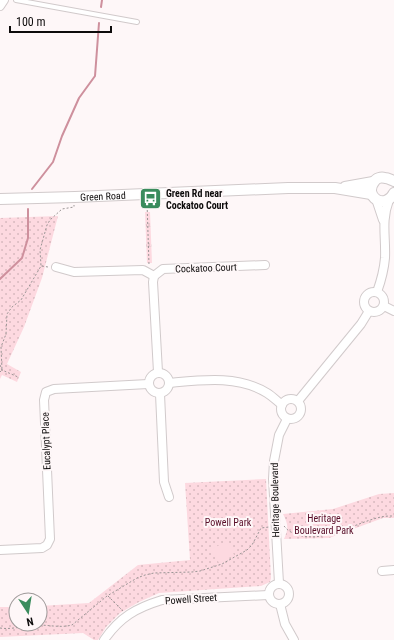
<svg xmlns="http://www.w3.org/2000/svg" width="394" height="640" font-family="'Roboto Condensed',sans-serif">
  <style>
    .grass { fill: url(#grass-tufts) }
    .park { fill: url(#park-dots) }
    .garden { fill: #fdd9e0 }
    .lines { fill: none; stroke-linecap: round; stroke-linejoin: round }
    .stream { stroke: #ce909d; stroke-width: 2 }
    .service-casing { stroke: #d1cacb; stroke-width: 6 }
    .minor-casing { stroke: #d1cacb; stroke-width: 10 }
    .tertiary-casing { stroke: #d1cacb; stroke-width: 12 }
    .path { stroke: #9a9595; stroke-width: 1; stroke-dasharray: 2 2; stroke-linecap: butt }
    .service { stroke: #fff; stroke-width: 4 }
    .minor { stroke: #fff; stroke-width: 8 }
    .tertiary { stroke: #fff; stroke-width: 10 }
    .labels { text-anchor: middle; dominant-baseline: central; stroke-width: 4; stroke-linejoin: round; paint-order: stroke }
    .poi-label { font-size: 10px; font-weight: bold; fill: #0d0b0b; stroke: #fef7f8; text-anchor: start }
    .street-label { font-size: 10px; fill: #0d0b0b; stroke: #fef7f8 }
    .park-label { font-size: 10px; fill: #580e28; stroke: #fef7f8 }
  </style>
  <defs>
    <pattern id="grass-tufts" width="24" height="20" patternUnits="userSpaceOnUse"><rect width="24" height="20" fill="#fdd9e0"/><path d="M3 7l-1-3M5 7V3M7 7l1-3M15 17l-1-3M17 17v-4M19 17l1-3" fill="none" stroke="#d8b9bf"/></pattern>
    <pattern id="park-dots" width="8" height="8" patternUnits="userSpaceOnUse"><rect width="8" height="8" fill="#fdd9e0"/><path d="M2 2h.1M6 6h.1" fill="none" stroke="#d8b9bf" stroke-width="1.8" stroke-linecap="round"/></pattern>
  </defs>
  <rect width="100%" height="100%" fill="#fef7f8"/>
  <polygon class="grass" points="145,212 150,212 152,263 147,263"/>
  <g class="park">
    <polygon points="58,216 42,278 24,327 7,364 21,372 17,382 2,375 0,379 0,218"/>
    <polygon points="266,479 271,578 270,582 261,586 159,593 139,602 120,613 106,627 98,640 94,640 83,633 0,637 0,607 16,607 16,624 40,624 40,606 89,603 138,565 190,560 185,483"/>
    <path d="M394,493v25h-11l-54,20 -45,1c5,-11 4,-15 -1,-25l50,-5 46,-15z"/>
  </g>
  <polygon class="garden" points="227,541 234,555 219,563 212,549"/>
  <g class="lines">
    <g class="stream">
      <polyline points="101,7 102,0"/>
      <polyline points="32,189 53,162 62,136 79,98 95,76 99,23"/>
      <polyline points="0,279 22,258 28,238 28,209"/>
    </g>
    <defs>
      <polyline id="service" points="16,0 137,22"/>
      <g id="minor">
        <polyline points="0,6 4,0"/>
        <polyline points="376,199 383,220"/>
        <polyline points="56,267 74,272 143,270 154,276 163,269 265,265"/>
        <polyline points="154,276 153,282 158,372"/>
        <circle cx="374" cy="302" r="10"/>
        <path d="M377,292c4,-11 7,-22 8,-34 1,-21 -4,-37 4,-58"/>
        <polyline points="384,306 394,311"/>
        <circle cx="159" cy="383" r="10"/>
        <path d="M169,383c33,-3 69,-8 98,10 5,3 10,8 15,12"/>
        <polyline points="160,394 164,482 169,497"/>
        <circle cx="291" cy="409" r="10"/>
        <polyline points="298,401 361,324 369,311"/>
        <polyline points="0,550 42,548 47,545 50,539 44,400 46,392 54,389 148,384"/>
        <polyline points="382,571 394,570"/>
        <polyline points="279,583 273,479 274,461 279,435 287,419"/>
        <circle cx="279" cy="594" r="10"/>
        <polyline points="280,604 285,624 294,640"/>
        <path d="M104,640c16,-23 32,-32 58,-40l106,-5"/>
      </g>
      <g id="tertiary">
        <path d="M394,181c-3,-1 -6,-3 -9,-3 -4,-1 -9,0 -11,4 -11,14 11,29 20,11"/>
        <polyline points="345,187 373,182"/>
        <path id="s1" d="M0,199l75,-2 213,-9h47l36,6"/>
      </g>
    </defs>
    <use href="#service" class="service-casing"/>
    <use href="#minor" class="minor-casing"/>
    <use href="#tertiary" class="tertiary-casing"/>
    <g class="path">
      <polyline points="147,202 149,265"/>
      <polyline points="42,266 48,267"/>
      <polyline points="0,365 2,370 18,377"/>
      <polyline points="0,372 2,370 1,347 6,334 7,314 12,307 21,300 41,266 40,250 47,225 50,220 62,209 74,207 74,205"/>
      <path d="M284,526c2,2 4,5 7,6 29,15 62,-9 90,-15 4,-1 9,-1 13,-1"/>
      <polyline points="108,596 123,611"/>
      <path d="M0,628c13,2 25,-3 38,-3 11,0 23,3 34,0l35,-29 30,-18 8,-3 9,-2 38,-1 8,-1 22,-7 25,-14 5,-5 9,-17 8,-1"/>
    </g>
    <use href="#service" class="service"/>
    <use href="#minor" class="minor"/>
    <use href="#tertiary" class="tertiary"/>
  </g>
  <defs>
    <symbol id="bus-square" viewBox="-11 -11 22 22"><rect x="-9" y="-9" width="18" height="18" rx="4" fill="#3a8c5d" stroke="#fef7f8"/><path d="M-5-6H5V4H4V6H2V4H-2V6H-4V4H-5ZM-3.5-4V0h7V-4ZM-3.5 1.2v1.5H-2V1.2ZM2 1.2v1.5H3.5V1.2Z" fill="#fff"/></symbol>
  </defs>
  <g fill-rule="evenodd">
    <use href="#bus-square" x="138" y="186" width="25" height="25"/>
  </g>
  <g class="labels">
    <g class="poi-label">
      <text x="166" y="193">Green Rd near<tspan x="166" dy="12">Cockatoo Court</tspan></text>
    </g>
    <g class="street-label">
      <text stroke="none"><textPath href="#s1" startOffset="103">Green Road</textPath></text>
      <text transform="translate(206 268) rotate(-2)">Cockatoo Court</text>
      <text transform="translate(46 441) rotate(-92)">Eucalypt Place</text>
      <text transform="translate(275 500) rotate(-91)">Heritage Boulevard</text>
      <text transform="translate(191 599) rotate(-4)">Powell Street</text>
    </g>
    <g class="park-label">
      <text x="324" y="518">Heritage<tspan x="324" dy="12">Boulevard Park</tspan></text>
      <text x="228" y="522">Powell Park</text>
    </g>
  </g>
  <g transform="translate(28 612) rotate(168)"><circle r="19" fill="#fef7f8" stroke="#9e9999"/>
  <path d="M0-3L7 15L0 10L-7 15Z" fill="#3a8c5d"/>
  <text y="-6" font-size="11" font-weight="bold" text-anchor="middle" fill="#0d0b0b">N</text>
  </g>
  <path d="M10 26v6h101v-6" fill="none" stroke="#0d0b0b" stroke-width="2"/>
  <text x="16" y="26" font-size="12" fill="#0d0b0b" stroke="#fef7f8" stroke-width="3" paint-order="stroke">100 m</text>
</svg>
